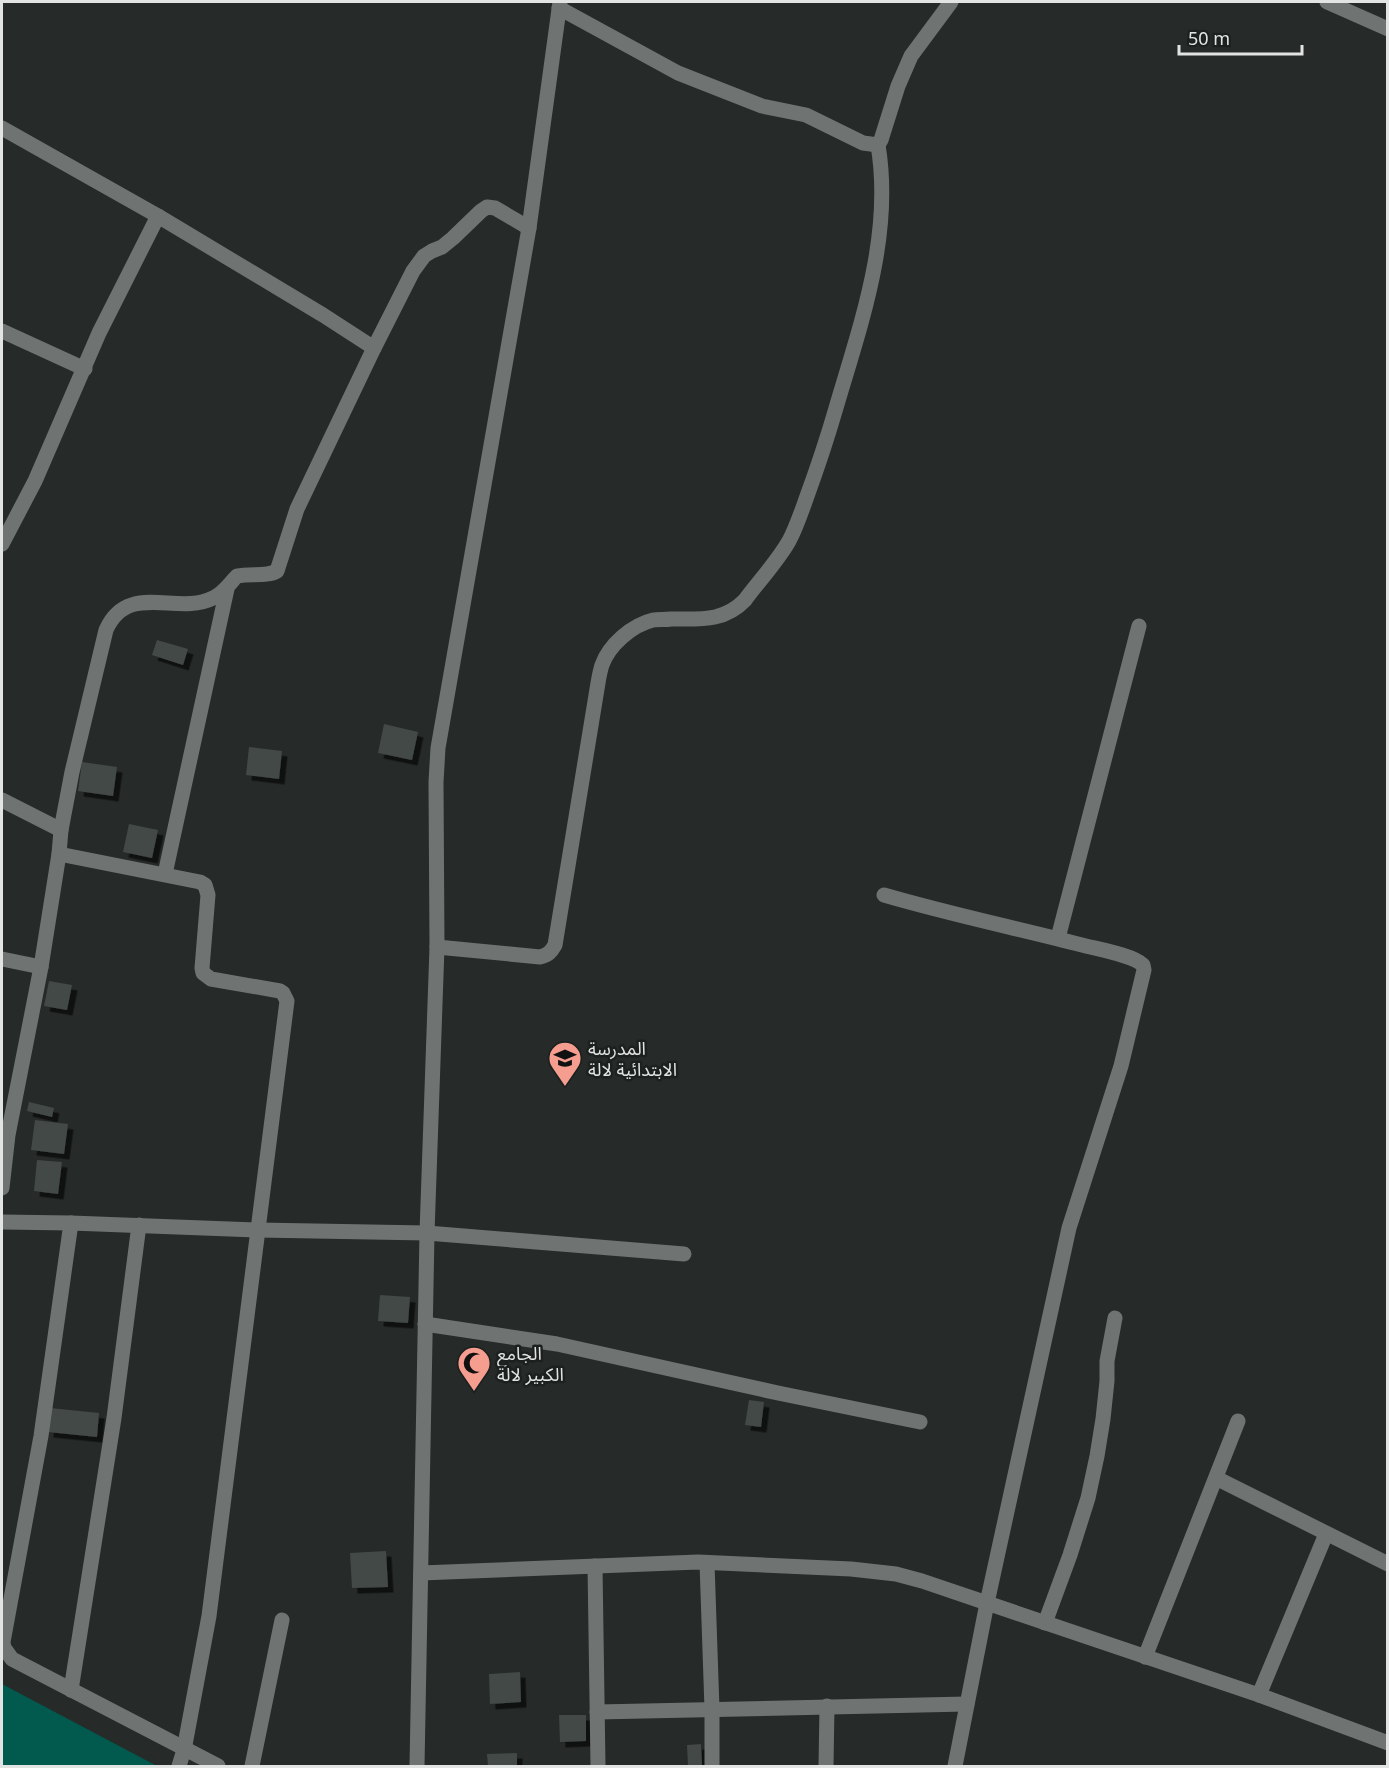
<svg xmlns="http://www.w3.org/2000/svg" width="1389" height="1768" font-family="'Noto Sans','Noto Sans Arabic',sans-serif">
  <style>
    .green { fill: #02594d }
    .building { fill: #434847; filter: url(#shadow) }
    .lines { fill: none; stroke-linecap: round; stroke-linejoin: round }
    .street { stroke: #6f7473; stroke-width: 15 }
    .labels { text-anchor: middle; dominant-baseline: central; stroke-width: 5; stroke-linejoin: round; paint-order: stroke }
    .poi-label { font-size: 18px; fill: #e1e4e3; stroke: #1c2120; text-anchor: start }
  </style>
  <defs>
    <filter id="shadow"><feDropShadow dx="5.5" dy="5.5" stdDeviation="0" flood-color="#0009"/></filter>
  </defs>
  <rect width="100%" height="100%" fill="#262a29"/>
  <polygon class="green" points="2,1684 157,1766 2,1766"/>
  <g class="building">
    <polygon points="157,640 188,649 183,665 152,655"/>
    <polygon points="384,724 418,732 412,760 378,753"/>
    <polygon points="249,747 282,751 279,779 246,775"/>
    <polygon points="82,762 117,767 113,796 78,791"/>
    <polygon points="129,824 158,830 152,858 123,852"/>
    <polygon points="49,981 72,985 67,1010 44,1006"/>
    <polygon points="29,1102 54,1108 52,1117 27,1111"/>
    <polygon points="35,1120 68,1124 64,1154 31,1150"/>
    <polygon points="37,1160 62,1162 58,1194 34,1191"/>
    <polygon points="380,1295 410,1297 408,1323 378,1321"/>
    <polygon points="749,1400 764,1402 761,1427 745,1425"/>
    <polygon points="50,1408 99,1413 97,1437 48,1432"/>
    <polygon points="386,1551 388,1587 352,1588 350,1553"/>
    <polygon points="520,1672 521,1702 490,1704 489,1674"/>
    <polygon points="559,1715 586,1715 586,1741 560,1742"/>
    <polygon points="701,1744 702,1766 688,1766 687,1745"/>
    <polygon points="517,1753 517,1766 488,1766 487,1754"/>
  </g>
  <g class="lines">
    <g class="street">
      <polyline points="1327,2 1388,29"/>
      <polyline points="559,8 678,73 762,106 806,115 863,143 878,145 881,140 898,86 911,56 951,2"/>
      <path d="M2,128l156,88 165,99 51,33 -77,161 -20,62c-10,6 -27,2 -40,5 -8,8 -13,17 -24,22 -36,18 -85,-17 -107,32l-34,142 -11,58 -2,24 -18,113 -33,168 -6,53"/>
      <polyline points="2,331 85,369"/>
      <polyline points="374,348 413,271 424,256 432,251 442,247 453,238 481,211 487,207 495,208 529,228"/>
      <polyline points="2,544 35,481 99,333 158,216"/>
      <polyline points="2,800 61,830"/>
      <polyline points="59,854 200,882 205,885 208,895 202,968 203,973 211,979 280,991 283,993 287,1001 209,1616 184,1750 179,1766"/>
      <polyline points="165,874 227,589"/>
      <path d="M884,895c65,19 132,33 198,50 15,4 51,10 61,20l1,5 -23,96 -52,162 -82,375 -32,163"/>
      <polyline points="1058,938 1139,626"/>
      <path d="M437,947l103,10c8,-2 11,-5 15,-12l43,-262c1,-6 2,-12 4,-18 7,-20 30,-40 51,-45 5,-1 12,0 18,-1 29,0 53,3 74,-19 14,-19 32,-38 44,-59 7,-13 12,-28 17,-42 11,-30 21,-60 30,-91 25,-85 57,-173 42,-263"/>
      <polyline points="2,959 41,967"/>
      <polyline points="2,1222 71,1223 258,1230 427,1233 684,1254"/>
      <polyline points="71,1223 41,1436 3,1642 4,1648 12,1659 218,1766"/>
      <polyline points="425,1324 557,1344 778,1393 920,1422"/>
      <polyline points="1216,1478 1388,1564"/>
      <polyline points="707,1563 712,1709 712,1766"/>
      <polyline points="595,1566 598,1766"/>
      <polyline points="421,1573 698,1562 851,1569 896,1574 922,1581 1259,1695 1388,1743"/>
      <polyline points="1045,1623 1070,1555 1088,1498 1097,1456 1103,1419 1107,1381 1107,1361 1115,1318"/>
      <polyline points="1145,1657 1238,1421"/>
      <polyline points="71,1690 114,1418 139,1225"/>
      <polyline points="1259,1695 1326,1534"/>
      <polyline points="597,1712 967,1704"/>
      <polyline points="252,1766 282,1620"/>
      <polyline points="417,1766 427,1233 437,947 436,782 438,748 529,228 560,2"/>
      <polyline points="826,1766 827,1706"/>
    </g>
  </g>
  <defs>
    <symbol id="school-pin" viewBox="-11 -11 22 30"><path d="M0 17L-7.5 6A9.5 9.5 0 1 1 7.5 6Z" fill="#f59d8f" stroke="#1c2120"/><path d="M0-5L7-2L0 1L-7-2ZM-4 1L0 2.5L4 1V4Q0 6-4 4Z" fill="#111"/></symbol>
    <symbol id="mosque-pin" viewBox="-11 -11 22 30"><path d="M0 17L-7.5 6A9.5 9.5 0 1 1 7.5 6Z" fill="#f59d8f" stroke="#1c2120"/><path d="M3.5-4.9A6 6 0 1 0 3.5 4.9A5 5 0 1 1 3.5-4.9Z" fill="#111"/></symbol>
  </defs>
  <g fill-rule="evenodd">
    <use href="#school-pin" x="546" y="1039" width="38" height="52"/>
    <use href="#mosque-pin" x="455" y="1344" width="38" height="52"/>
  </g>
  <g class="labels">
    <g class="poi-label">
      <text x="588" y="1048">المدرسة<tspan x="588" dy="21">الابتدائية لالة</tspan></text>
      <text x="497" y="1353">الجامع<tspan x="497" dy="21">الكبير لالة</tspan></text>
    </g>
  </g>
  <rect width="1389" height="1768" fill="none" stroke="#e1e4e3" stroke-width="6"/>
  <path d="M1179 45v9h123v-9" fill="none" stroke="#e1e4e3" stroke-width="3"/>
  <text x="1188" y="45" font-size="18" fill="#e1e4e3" stroke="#1c2120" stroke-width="4.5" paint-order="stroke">50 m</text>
</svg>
